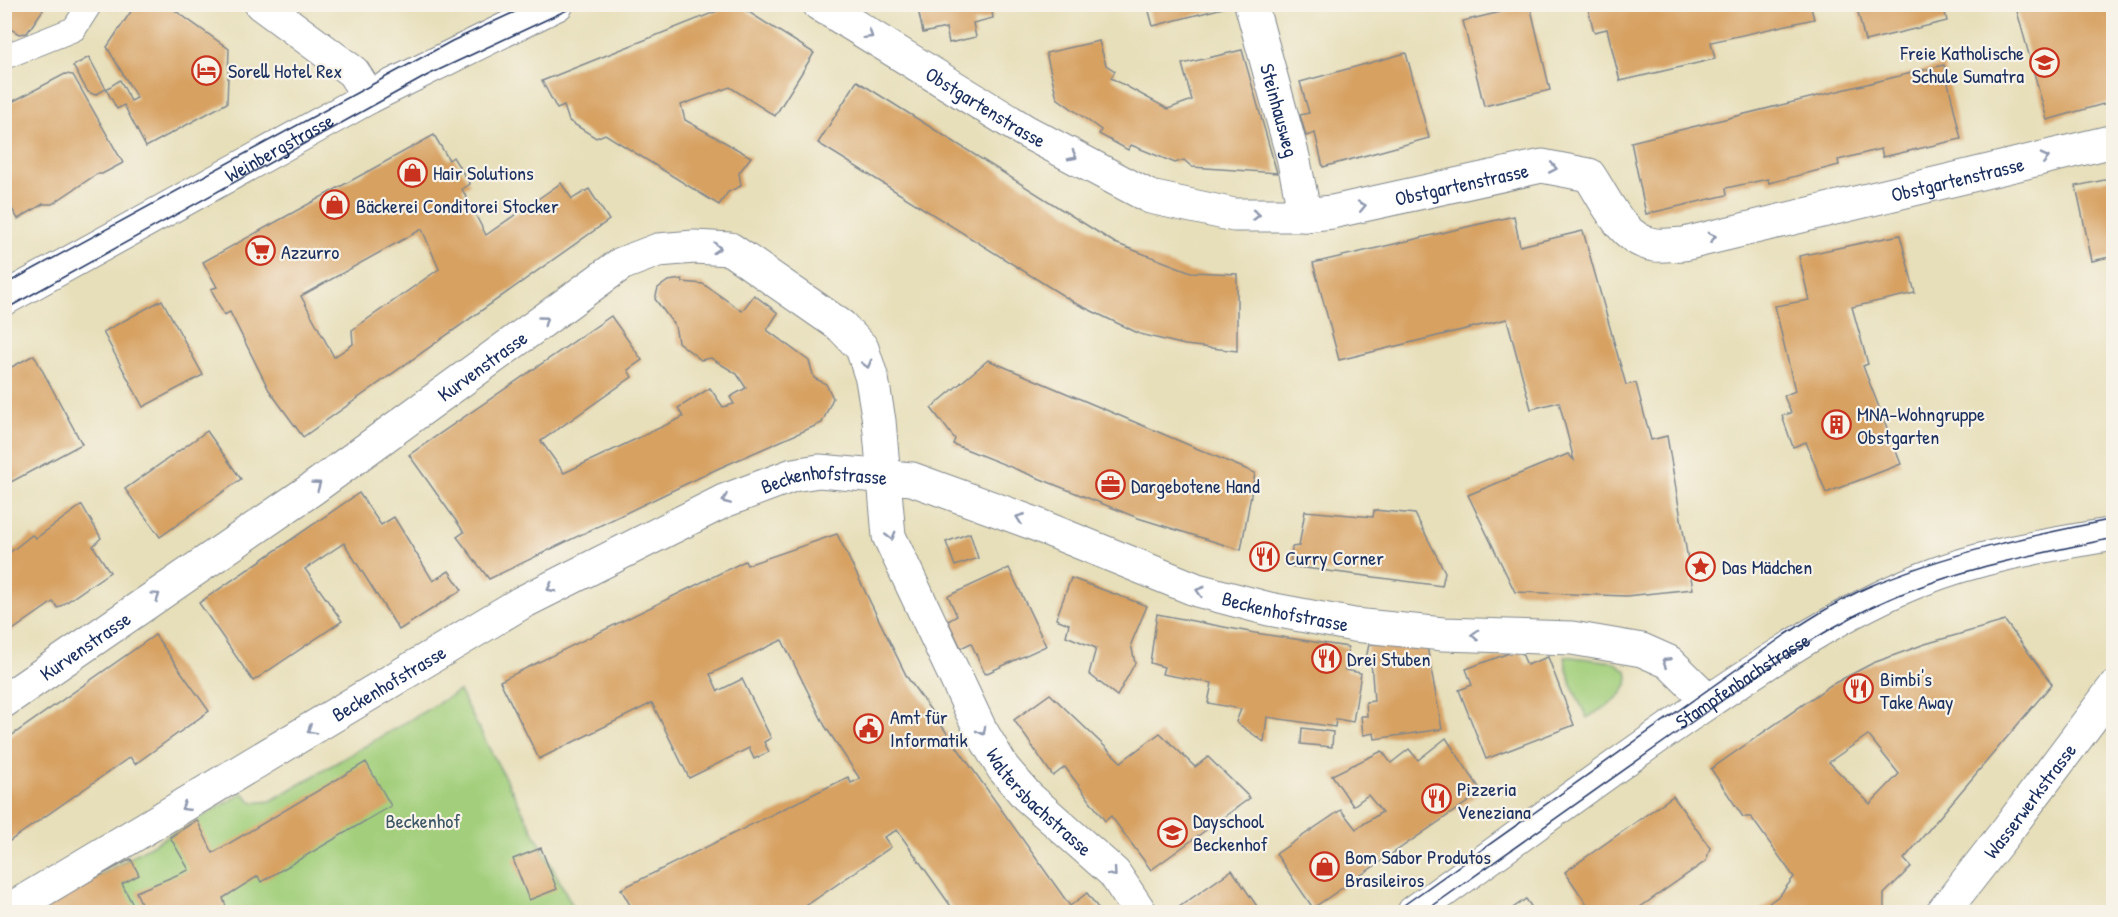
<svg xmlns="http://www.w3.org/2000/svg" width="2118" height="917" font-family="'Patrick Hand',sans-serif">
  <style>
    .green { fill: #a3cf7c; stroke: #5f7f6d; stroke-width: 1.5 }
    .building { fill: #d7a162; fill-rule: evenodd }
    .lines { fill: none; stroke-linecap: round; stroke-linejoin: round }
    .service-casing { stroke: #81878c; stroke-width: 26 }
    .minor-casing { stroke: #81878c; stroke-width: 35 }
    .tertiary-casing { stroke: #81878c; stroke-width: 35 }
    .service { stroke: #fff; stroke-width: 24 }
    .minor { stroke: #fff; stroke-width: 33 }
    .tertiary { stroke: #fff; stroke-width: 33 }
    .tram { stroke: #1b2f5e; stroke-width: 1.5 }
    .oneway { stroke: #8d97ae }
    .labels { text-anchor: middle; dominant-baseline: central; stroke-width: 4.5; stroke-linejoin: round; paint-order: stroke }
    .poi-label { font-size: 20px; fill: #1b2f5e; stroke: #f7f3e8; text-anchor: start }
    .street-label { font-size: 20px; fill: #1b2f5e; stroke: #f7f3e8 }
    .park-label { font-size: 20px; fill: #3d5766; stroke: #f7f3e8 }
  </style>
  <rect width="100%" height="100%" fill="#f7f3e8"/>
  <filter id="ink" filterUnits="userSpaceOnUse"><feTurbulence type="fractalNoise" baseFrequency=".0167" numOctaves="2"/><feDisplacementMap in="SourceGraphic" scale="12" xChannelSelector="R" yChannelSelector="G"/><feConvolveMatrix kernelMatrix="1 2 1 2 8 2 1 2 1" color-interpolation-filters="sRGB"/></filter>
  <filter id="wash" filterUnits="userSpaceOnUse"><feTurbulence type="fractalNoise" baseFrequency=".008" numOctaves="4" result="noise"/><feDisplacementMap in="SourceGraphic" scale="24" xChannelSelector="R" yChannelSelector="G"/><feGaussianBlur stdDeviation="1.35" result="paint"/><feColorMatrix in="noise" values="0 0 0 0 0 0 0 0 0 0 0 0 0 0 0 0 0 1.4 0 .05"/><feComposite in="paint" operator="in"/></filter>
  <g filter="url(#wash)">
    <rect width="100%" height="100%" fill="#e7dfba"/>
    <g class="green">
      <path d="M1564,656l50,6 13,9c7,24 -24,36 -40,47l-16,-34z"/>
      <polygon points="459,691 576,912 35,912 243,793 253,803 271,801"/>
    </g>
    <g id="blocks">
      <g class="building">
        <polygon points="4,4 47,4 27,33 19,34 4,25"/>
        <polygon points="136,4 166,4 229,49 227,103 146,147 124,105 117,109 106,89 120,80 131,101 137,98 107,47"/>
        <polygon points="724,4 745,4 747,11 814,53 775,116 730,87 681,105 685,120 751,157 739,173 741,186 728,192 719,205 605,134 596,138 569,121 564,106 557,109 542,81 720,10"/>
        <polygon points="917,4 991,4 993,18 973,23 976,37 949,43 946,28 923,33"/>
        <polygon points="1147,4 1222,4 1223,8 1153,26"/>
        <polygon points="1601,4 1810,4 1814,19 1711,42 1715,59 1620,81 1607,29 1594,32 1588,8"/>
        <polygon points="1856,4 1943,4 1947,21 1865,41"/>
        <polygon points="2015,4 2114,4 2114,101 2047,120"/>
        <polygon points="1530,5 1550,90 1484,106 1463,21"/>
        <polygon points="1099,41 1106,65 1115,71 1111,78 1168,109 1192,100 1182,64 1242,50 1277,173 1192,167 1184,160 1175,163 1131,145 1128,150 1099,134 1101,130 1057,98 1046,53"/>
        <polygon points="1406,53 1429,138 1323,167 1315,133 1306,136 1300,115 1309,113 1300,82"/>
        <polygon points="89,57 106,89 95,95 88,92 73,66"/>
        <polygon points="1944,65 1961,139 1883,157 1881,149 1838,160 1839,165 1769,183 1768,179 1726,188 1727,195 1646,214 1631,142"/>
        <polygon points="65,74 73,75 123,163 102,174 97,174 52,204 43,204 18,219 4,196 4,106"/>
        <polygon points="857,81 1115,243 1191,272 1237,274 1237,351 1185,345 1140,334 1075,303 818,143"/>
        <path d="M434,135l15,25 4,-3 17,27 -8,5 24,46 75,-52 11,16 17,-10 20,31 -306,217 -34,-47 -39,-78 -6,3 -13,-26 6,-2 -14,-25zM422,229l17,40 -87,61 1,14 -19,13 -33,-61z"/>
        <polygon points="2114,178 2114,256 2092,261 2076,186"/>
        <polygon points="1514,216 1520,246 1583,231 1626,385 1636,383 1651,440 1667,436 1693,589 1626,596 1515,592 1468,495 1568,454 1574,460 1559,402 1531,409 1507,319 1339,360 1313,263"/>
        <polygon points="1900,235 1915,293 1852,307 1868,364 1863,366 1901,464 1826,493 1806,442 1793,447 1782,416 1791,413 1784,396 1795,391 1775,306 1809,300 1799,256"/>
        <polygon points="682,279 683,282 703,284 742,311 754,295 778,313 767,330 809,361 814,378 826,384 833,398 822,423 717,469 489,579 457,537 464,532 409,455 611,316 642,360 628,370 632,377 541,441 564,473 683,417 678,408 710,388 723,407 734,404 730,397 746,388 737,374 711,358 701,360 678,342 675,326 655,299 658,288 668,281"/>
        <polygon points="162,300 203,375 143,407 103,332"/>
        <polygon points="34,355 82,444 11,482 4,469 4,371"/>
        <polygon points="988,360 1255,473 1241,550 1138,518 953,444 955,439 931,408"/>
        <polygon points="2114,363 2114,383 2113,383 2108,364"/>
        <polygon points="207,431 241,479 160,537 125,489"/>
        <polygon points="359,493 381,525 394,517 433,581 449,571 462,590 399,630 344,543 305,569 342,621 253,681 199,603"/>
        <polygon points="82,505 101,538 93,546 110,572 58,608 53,602 4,636 4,557 32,535 36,538"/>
        <polygon points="1374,510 1415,514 1445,572 1442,586 1290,566 1292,547 1299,546 1305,511 1373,517"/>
        <polygon points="970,533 978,558 955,566 946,542"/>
        <polygon points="837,534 907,677 1070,906 1087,893 1101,912 955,912 897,830 884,837 891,847 797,912 634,912 621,889 848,777 851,783 860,779 825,726 782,640 710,674 718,691 742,679 771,738 764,742 769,752 754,759 749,748 689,778 652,703 539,759 500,681 745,561 747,565"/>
        <polygon points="1009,568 1046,646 985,674 971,643 961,648 948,621 957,616 948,596"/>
        <polygon points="1071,578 1147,606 1131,644 1135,663 1117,696 1089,674 1096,648 1066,636 1069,624 1056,619"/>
        <polygon points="1157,614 1255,633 1348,647 1345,670 1361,673 1353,722 1336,719 1335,727 1267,717 1264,742 1236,722 1241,709 1208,703 1212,683 1162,674 1164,667 1150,663"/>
        <path d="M2005,621l47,63 -148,175 7,8 -27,27v18h-127l23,-17 14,-18 -43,-60h-8l-32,-48 120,-84 42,-22 52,-19zM1868,735l31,39 -29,30 -41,-42z"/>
        <polygon points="155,635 209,711 135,764 130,757 4,845 4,741"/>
        <polygon points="1369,644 1427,646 1442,729 1375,739 1374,733 1363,735 1361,716 1367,716 1366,702 1374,701 1371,661 1366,659"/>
        <polygon points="1520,649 1527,665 1548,657 1574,725 1486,759 1459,690 1472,685 1466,669"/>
        <polygon points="1050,694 1121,762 1160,733 1195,767 1208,757 1250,798 1151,870 1111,816 1105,821 1065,767 1053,776 1014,720"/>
        <polygon points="1302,728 1333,732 1332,747 1301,744"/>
        <polygon points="1446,738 1482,792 1313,908 1276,854 1341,810 1356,829 1382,812 1368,795 1353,806 1332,775 1382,751 1391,763 1409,749 1418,760"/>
        <polygon points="366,762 391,806 261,882 258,876 223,898 228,912 145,912 136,892 189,870 170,837 197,820 213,853"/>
        <polygon points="1673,796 1710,848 1706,861 1633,912 1592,912 1565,872"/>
        <polygon points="541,848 557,889 529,900 513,859"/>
        <polygon points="131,859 139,875 122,884 135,909 128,912 49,912 45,905"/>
        <polygon points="1232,870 1261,912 1172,912"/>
        <polygon points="1526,899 1535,912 1507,912"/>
      </g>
    </g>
  </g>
  <g filter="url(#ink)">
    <use href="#blocks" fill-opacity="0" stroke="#81878c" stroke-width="1.5"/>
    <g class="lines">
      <defs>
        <polyline id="service" points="4,57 74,29 90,4"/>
        <g id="minor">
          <polyline points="261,4 353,72 369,97"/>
          <path id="s1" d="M819,4l206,127 125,66 84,18h71l27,-3 210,-46 47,9c17,25 33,66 66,70 9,1 20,-1 29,-1l430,-103"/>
          <path id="s2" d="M1251,4l42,153 12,58"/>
          <path id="s3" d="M4,701l308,-212 309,-225 37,-14 36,-3 36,2 111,77 21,22 10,31 7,42 10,115 91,193 23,39 24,28 87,77 26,39"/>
          <path id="s4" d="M6,912l515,-309 203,-102 69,-26 26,-4 93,8 118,43 167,68 72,19 85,16 89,9 129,4 70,12 27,12 40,39"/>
        </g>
        <g id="tertiary">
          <path id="s5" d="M4,299l365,-202 188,-93"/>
          <path id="s6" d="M1414,912c97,-69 192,-141 291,-208 68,-46 138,-93 215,-124 61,-25 129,-35 194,-46"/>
          <path id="s7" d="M1943,912l62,-79 109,-145"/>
        </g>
      </defs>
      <use href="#service" class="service-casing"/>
      <use href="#minor" class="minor-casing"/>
      <use href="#tertiary" class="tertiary-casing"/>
      <use href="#service" class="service"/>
      <use href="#minor" class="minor"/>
      <use href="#tertiary" class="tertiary"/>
      <g class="tram">
        <polyline points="4,285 452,41 532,4"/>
        <polyline points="4,310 428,75 580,4"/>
        <path d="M1394,912l391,-277c26,-17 54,-35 83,-48 79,-34 161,-51 246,-68"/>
        <path d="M1424,912c83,-59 167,-119 251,-178 64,-45 128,-94 199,-128 75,-36 158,-51 240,-68"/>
      </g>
    </g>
    <defs><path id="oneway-chevron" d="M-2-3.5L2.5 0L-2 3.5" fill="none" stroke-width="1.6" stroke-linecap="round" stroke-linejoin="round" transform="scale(1.5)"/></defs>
    <g class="oneway">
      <use href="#oneway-chevron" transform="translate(869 35) rotate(32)"/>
      <use href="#oneway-chevron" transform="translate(1073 156) rotate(28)"/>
      <use href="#oneway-chevron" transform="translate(2045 158) rotate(-13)"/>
      <use href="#oneway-chevron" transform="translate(1553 168) rotate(11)"/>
      <use href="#oneway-chevron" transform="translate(1362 206) rotate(-12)"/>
      <use href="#oneway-chevron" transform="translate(1256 215)"/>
      <use href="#oneway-chevron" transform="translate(1712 237) rotate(-13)"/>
      <use href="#oneway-chevron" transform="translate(717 248) rotate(4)"/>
      <use href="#oneway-chevron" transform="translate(544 320) rotate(-36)"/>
      <use href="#oneway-chevron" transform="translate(867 364) rotate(74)"/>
      <use href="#oneway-chevron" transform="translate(317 485) rotate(-36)"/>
      <use href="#oneway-chevron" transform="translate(726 500) rotate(157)"/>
      <use href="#oneway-chevron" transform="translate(1020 518) rotate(-160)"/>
      <use href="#oneway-chevron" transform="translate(891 536) rotate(75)"/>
      <use href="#oneway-chevron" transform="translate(551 588) rotate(153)"/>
      <use href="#oneway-chevron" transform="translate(1200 591) rotate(-163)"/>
      <use href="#oneway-chevron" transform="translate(156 596) rotate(-35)"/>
      <use href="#oneway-chevron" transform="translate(1475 635) rotate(-178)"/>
      <use href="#oneway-chevron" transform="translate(1666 662) rotate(-148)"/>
      <use href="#oneway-chevron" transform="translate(311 730) rotate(148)"/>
      <use href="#oneway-chevron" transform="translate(982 731) rotate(62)"/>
      <use href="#oneway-chevron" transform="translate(185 807) rotate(149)"/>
      <use href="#oneway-chevron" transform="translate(1113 873) rotate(49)"/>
    </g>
  </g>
  <defs>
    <symbol id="school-ring" viewBox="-11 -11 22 22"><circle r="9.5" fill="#f7f3e8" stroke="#c8321e" stroke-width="1.5"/><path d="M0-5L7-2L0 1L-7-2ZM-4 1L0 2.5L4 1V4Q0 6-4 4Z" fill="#c8321e"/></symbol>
    <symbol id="hotel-ring" viewBox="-11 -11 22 22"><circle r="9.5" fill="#f7f3e8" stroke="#c8321e" stroke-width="1.5"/><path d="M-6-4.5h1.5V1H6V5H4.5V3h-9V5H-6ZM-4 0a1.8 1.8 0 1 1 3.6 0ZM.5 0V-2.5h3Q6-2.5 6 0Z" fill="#c8321e"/></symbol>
    <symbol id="shop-ring" viewBox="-11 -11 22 22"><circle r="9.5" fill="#f7f3e8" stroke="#c8321e" stroke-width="1.5"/><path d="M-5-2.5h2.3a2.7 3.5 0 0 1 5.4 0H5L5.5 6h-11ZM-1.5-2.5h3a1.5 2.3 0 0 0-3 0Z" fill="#c8321e"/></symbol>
    <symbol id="supermarket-ring" viewBox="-11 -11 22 22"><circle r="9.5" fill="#f7f3e8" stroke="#c8321e" stroke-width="1.5"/><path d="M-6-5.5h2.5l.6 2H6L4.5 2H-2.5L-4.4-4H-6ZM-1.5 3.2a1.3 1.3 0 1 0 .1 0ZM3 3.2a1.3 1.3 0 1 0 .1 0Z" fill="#c8321e"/></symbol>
    <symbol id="building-ring" viewBox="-11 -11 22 22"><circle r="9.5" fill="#f7f3e8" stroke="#c8321e" stroke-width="1.5"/><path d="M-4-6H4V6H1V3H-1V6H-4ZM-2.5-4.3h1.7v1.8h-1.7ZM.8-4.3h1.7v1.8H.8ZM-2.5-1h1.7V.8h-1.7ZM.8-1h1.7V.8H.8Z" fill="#c8321e"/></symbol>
    <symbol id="office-ring" viewBox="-11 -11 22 22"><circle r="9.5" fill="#f7f3e8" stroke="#c8321e" stroke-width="1.5"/><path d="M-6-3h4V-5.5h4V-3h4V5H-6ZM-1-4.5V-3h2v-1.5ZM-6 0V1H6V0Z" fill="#c8321e"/></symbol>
    <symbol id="restaurant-ring" viewBox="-11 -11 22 22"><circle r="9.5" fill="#f7f3e8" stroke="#c8321e" stroke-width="1.5"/><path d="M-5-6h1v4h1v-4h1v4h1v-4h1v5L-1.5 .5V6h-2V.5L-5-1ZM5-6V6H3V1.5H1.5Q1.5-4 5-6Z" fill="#c8321e"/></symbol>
    <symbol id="sight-ring" viewBox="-11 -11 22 22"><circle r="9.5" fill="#f7f3e8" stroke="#c8321e" stroke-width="1.5"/><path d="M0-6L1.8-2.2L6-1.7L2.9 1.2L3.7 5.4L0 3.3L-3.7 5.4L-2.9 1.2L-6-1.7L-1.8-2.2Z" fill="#c8321e"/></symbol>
    <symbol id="civic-ring" viewBox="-11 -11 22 22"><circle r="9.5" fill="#f7f3e8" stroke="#c8321e" stroke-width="1.5"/><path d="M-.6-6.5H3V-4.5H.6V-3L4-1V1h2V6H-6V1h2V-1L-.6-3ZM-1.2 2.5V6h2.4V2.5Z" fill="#c8321e"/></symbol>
  </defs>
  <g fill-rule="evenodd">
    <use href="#school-ring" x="2028" y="46" width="33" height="33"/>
    <use href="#hotel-ring" x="190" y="54" width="33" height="33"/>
    <use href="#shop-ring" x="396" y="156" width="33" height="33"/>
    <use href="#shop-ring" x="318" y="188" width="33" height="33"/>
    <use href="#supermarket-ring" x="244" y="234" width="33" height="33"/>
    <use href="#building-ring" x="1820" y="408" width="33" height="33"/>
    <use href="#office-ring" x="1094" y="468" width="33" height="33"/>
    <use href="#restaurant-ring" x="1248" y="540" width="33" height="33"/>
    <use href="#sight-ring" x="1684" y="550" width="33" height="33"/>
    <use href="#restaurant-ring" x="1310" y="642" width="33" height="33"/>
    <use href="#restaurant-ring" x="1842" y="672" width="33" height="33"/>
    <use href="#civic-ring" x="852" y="712" width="33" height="33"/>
    <use href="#restaurant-ring" x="1420" y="782" width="33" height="33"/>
    <use href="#school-ring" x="1156" y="816" width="33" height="33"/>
    <use href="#shop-ring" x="1308" y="850" width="33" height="33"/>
  </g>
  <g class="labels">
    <g class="poi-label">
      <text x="2024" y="52" text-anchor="end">Freie Katholische<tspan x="2024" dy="23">Schule Sumatra</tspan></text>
      <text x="228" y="70">Sorell Hotel Rex</text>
      <text x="433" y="172">Hair Solutions</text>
      <text x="356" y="205">Bäckerei Conditorei Stocker</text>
      <text x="281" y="251">Azzurro</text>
      <text x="1857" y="413">MNA-Wohngruppe<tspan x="1857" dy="23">Obstgarten</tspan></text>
      <text x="1131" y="485">Dargebotene Hand</text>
      <text x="1285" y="557">Curry Corner</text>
      <text x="1722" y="566">Das Mädchen</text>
      <text x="1347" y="658">Drei Stuben</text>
      <text x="1880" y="678">Bimbi's<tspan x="1880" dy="23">Take Away</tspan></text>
      <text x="890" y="716">Amt für<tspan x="890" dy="23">Informatik</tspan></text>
      <text x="1457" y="788">Pizzeria<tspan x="1457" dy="23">Veneziana</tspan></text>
      <text x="1193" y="820">Dayschool<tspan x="1193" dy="23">Beckenhof</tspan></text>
      <text x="1345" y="856">Bom Sabor Produtos<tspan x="1345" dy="23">Brasileiros</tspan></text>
    </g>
    <g class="street-label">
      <text stroke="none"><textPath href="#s1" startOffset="196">Obstgartenstrasse</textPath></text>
      <text stroke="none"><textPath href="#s2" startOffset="110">Steinhausweg</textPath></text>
      <text stroke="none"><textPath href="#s5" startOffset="314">Weinbergstrasse</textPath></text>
      <text stroke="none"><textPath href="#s1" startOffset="1240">Obstgartenstrasse</textPath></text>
      <text stroke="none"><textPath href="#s1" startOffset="700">Obstgartenstrasse</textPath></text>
      <text stroke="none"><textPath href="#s3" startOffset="584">Kurvenstrasse</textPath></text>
      <text stroke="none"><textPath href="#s4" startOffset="932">Beckenhofstrasse</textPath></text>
      <text stroke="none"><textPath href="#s4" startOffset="1418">Beckenhofstrasse</textPath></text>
      <text stroke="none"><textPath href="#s3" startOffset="98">Kurvenstrasse</textPath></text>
      <text stroke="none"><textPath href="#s6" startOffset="402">Stampfenbachstrasse</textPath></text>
      <text stroke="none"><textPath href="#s4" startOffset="446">Beckenhofstrasse</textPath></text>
      <text stroke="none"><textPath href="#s3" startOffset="1532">Waltersbachstrasse</textPath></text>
      <text stroke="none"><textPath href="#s7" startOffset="141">Wasserwerkstrasse</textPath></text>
    </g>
    <g class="park-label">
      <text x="423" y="820">Beckenhof</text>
    </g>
  </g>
  <rect width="2118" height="917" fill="none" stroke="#f7f3e8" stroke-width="24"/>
</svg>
